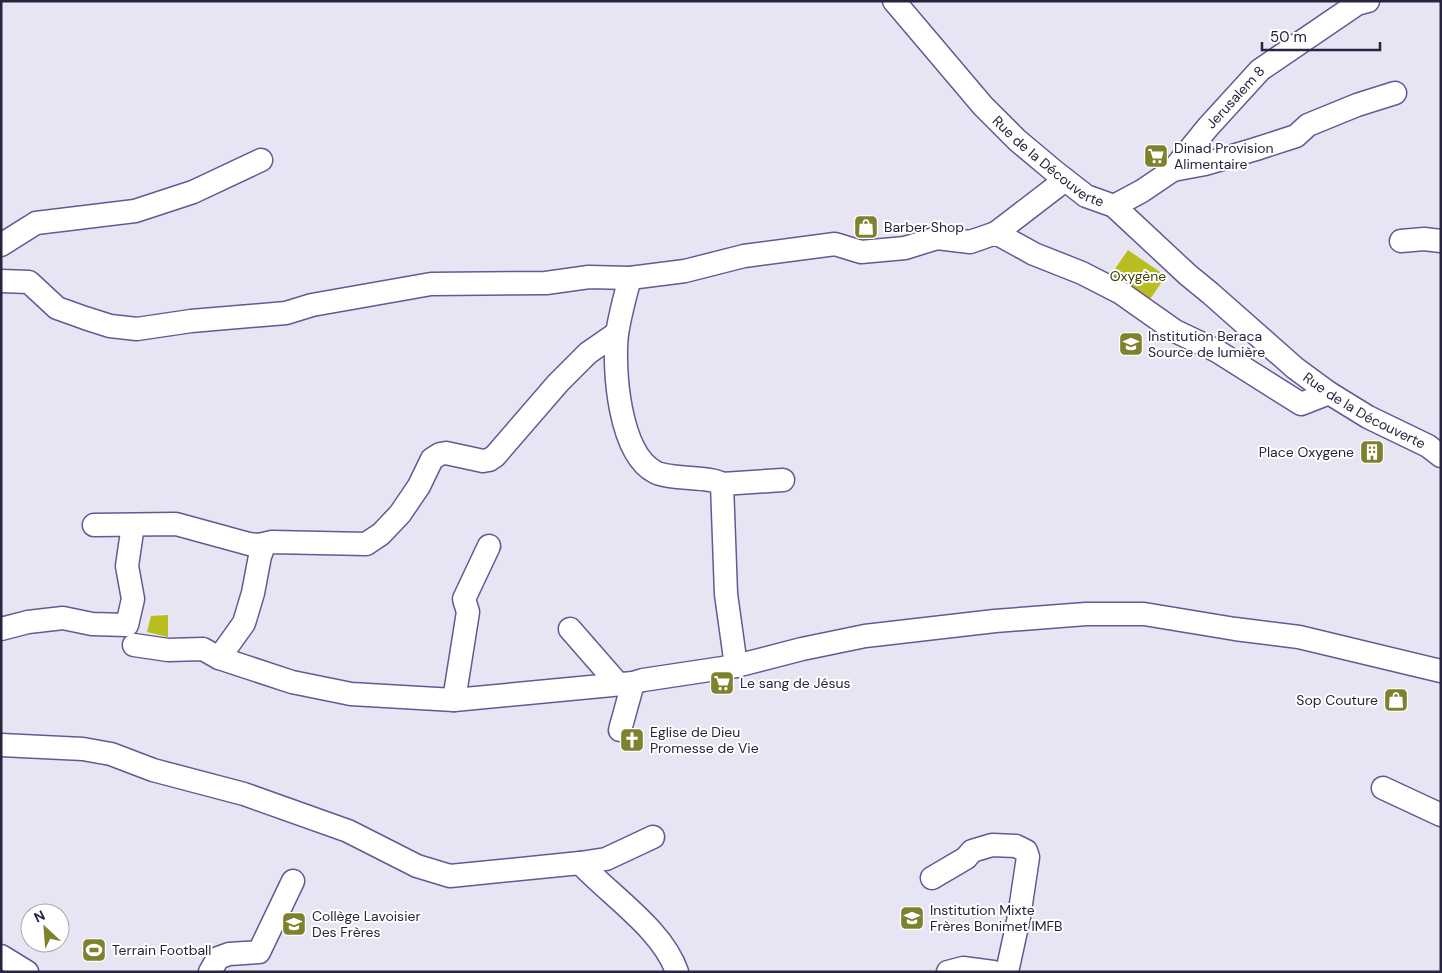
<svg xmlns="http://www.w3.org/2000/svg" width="1442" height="973" font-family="'DM Sans',sans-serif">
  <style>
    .green { fill: #b9be1f }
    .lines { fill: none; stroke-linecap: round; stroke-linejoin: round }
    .minor-casing { stroke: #645895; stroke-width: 25 }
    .minor { stroke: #fff; stroke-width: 22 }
    .labels { text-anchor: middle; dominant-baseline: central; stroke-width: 4; stroke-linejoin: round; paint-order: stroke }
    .street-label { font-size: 14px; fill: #28233e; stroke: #fff }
    .poi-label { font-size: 14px; fill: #28233e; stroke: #fff; text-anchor: start }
    .park-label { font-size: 14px; fill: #414303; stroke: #fff }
  </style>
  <rect width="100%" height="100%" fill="#e7e5f3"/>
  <g class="green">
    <polygon points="1128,250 1166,276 1148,302 1110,276"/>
    <polygon points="168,615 168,637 147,632 151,616"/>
  </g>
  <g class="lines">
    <defs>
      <g id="minor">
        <path id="s1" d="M894,1l89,105 34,34 37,31 32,25 28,10 74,69 22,18 85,75 34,25 39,24 60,29 13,10"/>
        <polyline points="1173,170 1205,164 1256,149 1296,136 1308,125 1357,105 1395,93"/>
        <path id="s2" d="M1114,206l28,-15 31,-21 35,-43 52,-57 97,-66 11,-3"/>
        <polyline points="996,233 1065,180"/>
        <polyline points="1401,241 1424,239 1441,241"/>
        <polyline points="1,245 36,223 135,211 193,192 261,160"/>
        <path d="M630,278c-5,18 -10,37 -13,56 -4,35 2,119 38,138 15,8 57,4 67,12"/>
        <polyline points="1,281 29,282 57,308 85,318 110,326 137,329 191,321 286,313 312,305 431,284 546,283 589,277 630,278 685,271 744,256 835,244 861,252 905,248 937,238 970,242 996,233 1034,254 1082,273 1121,293 1175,331 1217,351 1301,404 1329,393"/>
        <polyline points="94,525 176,524 249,544 259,545"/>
        <polyline points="1,629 28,622 63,618 92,624 127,625 133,599 127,566 133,525"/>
        <polyline points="570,629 618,684"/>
        <polyline points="134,645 168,650 203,649 219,658 292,682 351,694 454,700 633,683 643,680 736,666 802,649 865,636 995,621 1086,614 1144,614 1235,629 1299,637 1441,671"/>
        <polyline points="219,658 244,623 253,593 260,556 262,551 259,545 272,542 366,544 381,534 400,514 419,486 432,459 440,454 446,453 483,461 489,460 495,456 558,383 588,353 617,333"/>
        <polyline points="736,666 726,594 722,484 783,480"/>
        <polyline points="454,700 468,612 464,599 489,546"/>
        <polyline points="620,730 633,683"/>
        <path d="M1,745l82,4 28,5 42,16 91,24 104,37 69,35 33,10 130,-13c31,33 83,67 97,109"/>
        <polyline points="1383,788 1441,815"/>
        <polyline points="580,863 606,859 653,837"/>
        <polyline points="932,878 966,858 972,851 992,845 1016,846 1026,851 1028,857 1019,917 1007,972"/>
        <polyline points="1,956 27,972"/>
        <polyline points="210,972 218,958 229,954 259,952 293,881"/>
        <polyline points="948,972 963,968 993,972"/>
      </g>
    </defs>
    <use href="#minor" class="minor-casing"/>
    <use href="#minor" class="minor"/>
  </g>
  <defs>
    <symbol id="supermarket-square" viewBox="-11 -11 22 22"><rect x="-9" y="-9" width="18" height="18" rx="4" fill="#7f822d" stroke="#fff"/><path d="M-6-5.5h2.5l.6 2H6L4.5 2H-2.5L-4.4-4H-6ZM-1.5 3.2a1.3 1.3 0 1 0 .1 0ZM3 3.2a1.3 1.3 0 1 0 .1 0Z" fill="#fff"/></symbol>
    <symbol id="shop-square" viewBox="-11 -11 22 22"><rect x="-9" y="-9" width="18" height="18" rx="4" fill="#7f822d" stroke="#fff"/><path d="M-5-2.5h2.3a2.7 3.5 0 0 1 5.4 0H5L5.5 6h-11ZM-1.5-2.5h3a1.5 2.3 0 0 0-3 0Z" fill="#fff"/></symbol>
    <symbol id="school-square" viewBox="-11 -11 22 22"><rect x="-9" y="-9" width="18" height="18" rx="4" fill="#7f822d" stroke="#fff"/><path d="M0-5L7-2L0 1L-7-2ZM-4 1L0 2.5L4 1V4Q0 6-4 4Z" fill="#fff"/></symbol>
    <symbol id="building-square" viewBox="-11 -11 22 22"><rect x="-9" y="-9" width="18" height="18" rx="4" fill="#7f822d" stroke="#fff"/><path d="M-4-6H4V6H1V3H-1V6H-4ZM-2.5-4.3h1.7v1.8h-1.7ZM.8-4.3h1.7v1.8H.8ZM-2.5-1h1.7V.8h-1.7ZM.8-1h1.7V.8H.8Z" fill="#fff"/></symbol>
    <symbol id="church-square" viewBox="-11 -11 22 22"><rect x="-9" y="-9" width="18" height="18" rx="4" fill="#7f822d" stroke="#fff"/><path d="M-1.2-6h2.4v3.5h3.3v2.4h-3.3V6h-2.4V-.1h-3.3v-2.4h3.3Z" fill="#fff"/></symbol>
    <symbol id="stadium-square" viewBox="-11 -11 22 22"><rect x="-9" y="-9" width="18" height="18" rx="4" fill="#7f822d" stroke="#fff"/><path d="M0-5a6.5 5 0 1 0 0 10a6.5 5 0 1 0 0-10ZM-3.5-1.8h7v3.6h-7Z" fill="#fff"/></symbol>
  </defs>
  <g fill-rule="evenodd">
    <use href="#supermarket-square" x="1142" y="142" width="28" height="28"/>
    <use href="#shop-square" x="852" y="213" width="28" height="28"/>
    <use href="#school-square" x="1117" y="330" width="28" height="28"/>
    <use href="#building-square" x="1358" y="438" width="28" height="28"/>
    <use href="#supermarket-square" x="708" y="669" width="28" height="28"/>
    <use href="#shop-square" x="1382" y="686" width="28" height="28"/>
    <use href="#church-square" x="618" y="726" width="28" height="28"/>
    <use href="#school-square" x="898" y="904" width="28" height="28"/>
    <use href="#school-square" x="280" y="910" width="28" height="28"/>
    <use href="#stadium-square" x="80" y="936" width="28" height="28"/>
  </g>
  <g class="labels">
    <g class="street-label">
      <text stroke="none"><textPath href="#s2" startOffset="165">Jerusalem 8</textPath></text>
      <text stroke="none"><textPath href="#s1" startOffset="224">Rue de la Découverte</textPath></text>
      <text stroke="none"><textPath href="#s1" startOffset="629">Rue de la Découverte</textPath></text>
    </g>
    <g class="poi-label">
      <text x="1174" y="148">Dinad Provision<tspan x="1174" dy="16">Alimentaire</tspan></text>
      <text x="884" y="227">Barber Shop</text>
      <text x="1148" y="336">Institution Beraca<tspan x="1148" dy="16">Source de lumière</tspan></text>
      <text x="1354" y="452" text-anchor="end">Place Oxygene</text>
      <text x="740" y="683">Le sang de Jésus</text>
      <text x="1378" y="700" text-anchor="end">Sop Couture</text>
      <text x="650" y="732">Eglise de Dieu<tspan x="650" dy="16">Promesse de Vie</tspan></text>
      <text x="930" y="910">Institution Mixte<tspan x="930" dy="16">Frères Bonimet IMFB</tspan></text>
      <text x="312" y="916">Collège Lavoisier<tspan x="312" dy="16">Des Frères</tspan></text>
      <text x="112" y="950">Terrain Football</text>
    </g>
    <g class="park-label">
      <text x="1138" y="276">Oxygène</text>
    </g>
  </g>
  <rect width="1442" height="973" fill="none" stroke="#28233e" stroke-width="5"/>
  <g transform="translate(45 928) rotate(334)"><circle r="24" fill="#ffffff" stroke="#a9a7b2"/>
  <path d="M0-4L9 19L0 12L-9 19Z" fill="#7f822d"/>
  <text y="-8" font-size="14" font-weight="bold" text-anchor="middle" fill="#28233e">N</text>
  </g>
  <path d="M1262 42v8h118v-8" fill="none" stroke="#28233e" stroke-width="2.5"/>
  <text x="1270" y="42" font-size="15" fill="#28233e" stroke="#ffffff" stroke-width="4" paint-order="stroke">50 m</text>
</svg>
